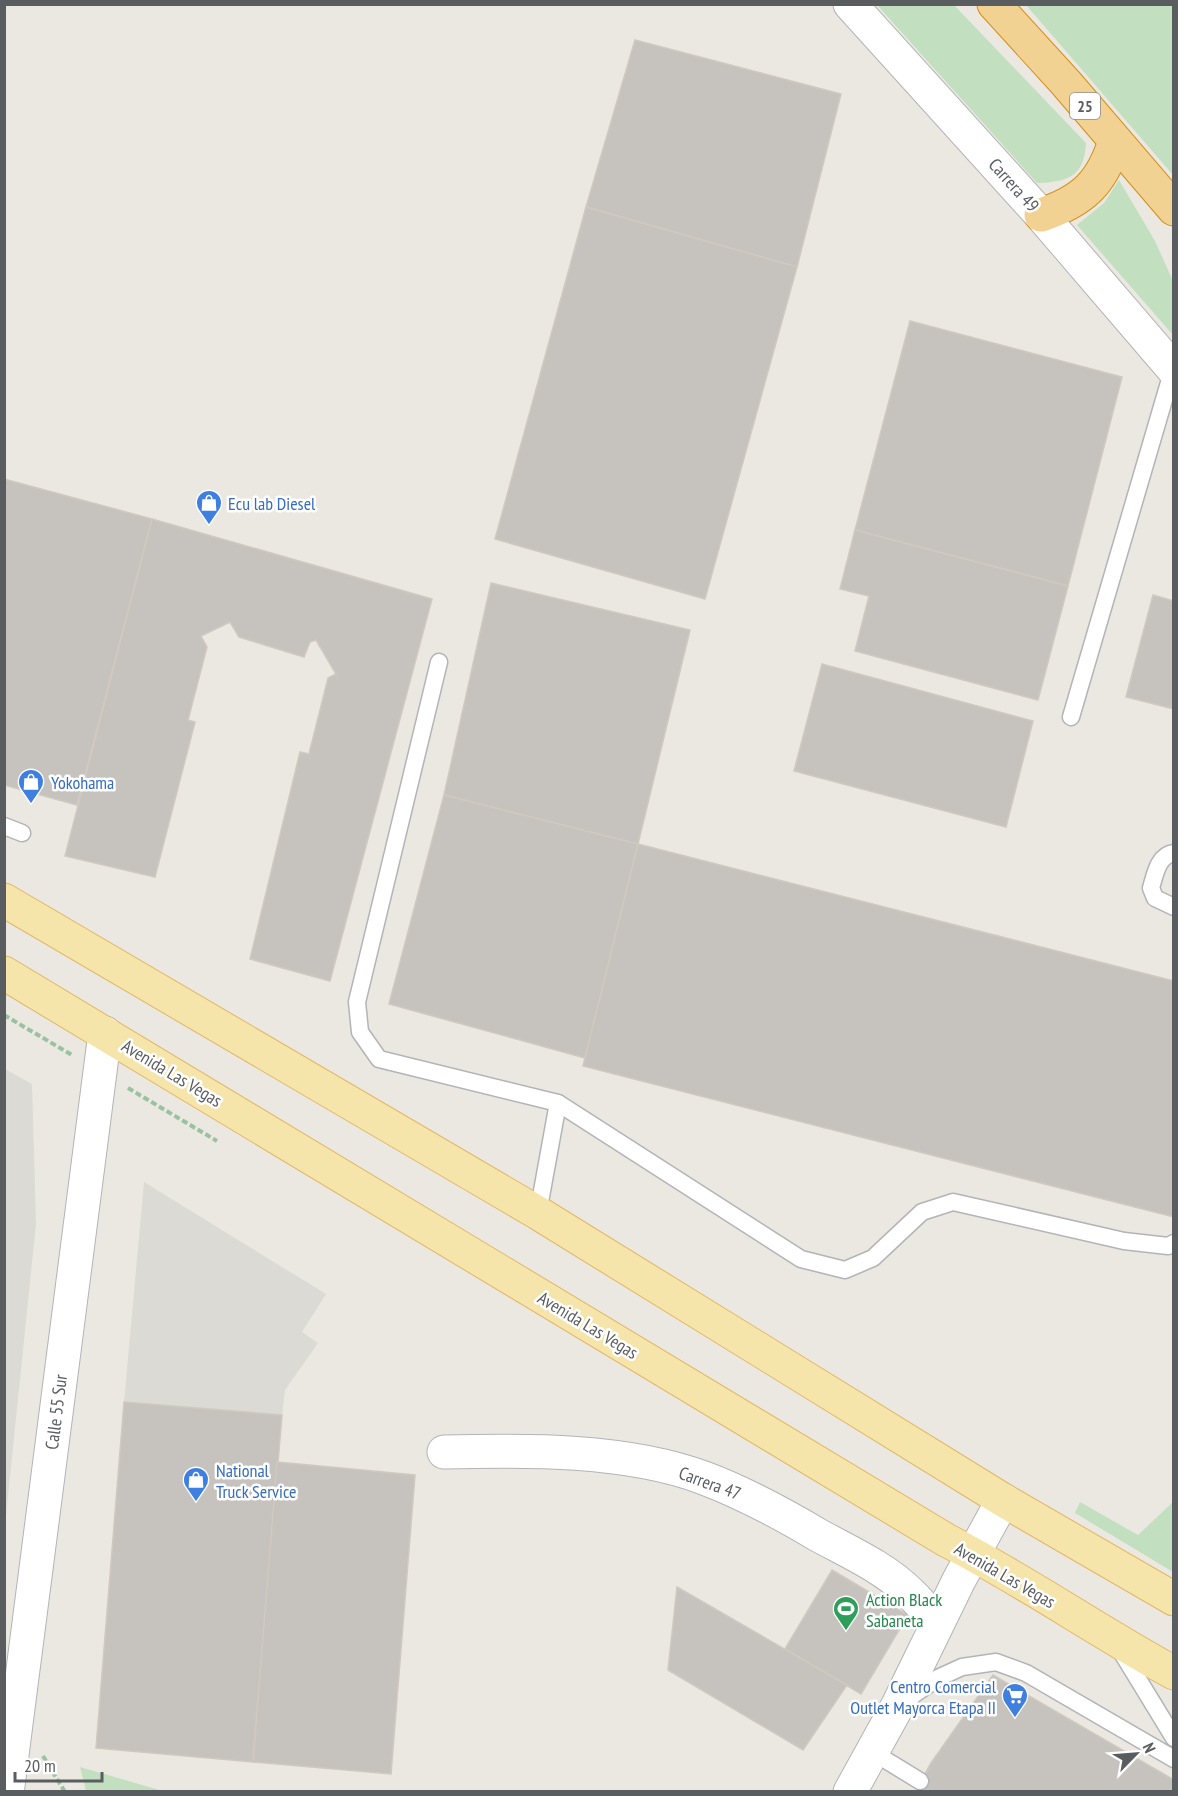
<svg xmlns="http://www.w3.org/2000/svg" width="1178" height="1796" font-family="'PT Sans Narrow',sans-serif">
  <style>
    .industrial { fill: #dcdad5 }
    .green { fill: #c2e0c0 }
    .building { fill: #c6c3be; stroke: #cfc9c0; stroke-width: 1.5 }
    .lines { fill: none; stroke-linecap: round; stroke-linejoin: round }
    .lane-casing { stroke: #b2b4b7; stroke-width: 19 }
    .street-casing { stroke: #b2b4b7; stroke-width: 35 }
    .primary-casing { stroke: #e2b663; stroke-width: 35 }
    .highway-casing { stroke: #d58d17; stroke-width: 35 }
    .path { stroke: #9ac1a2; stroke-width: 4; stroke-dasharray: 6 3; stroke-linecap: butt }
    .lane { stroke: #fff; stroke-width: 16 }
    .street { stroke: #fff; stroke-width: 33 }
    .primary { stroke: #f6e5ab; stroke-width: 33 }
    .highway { stroke: #f1d292; stroke-width: 33 }
    .labels { text-anchor: middle; dominant-baseline: central; stroke-width: 5; stroke-linejoin: round; paint-order: stroke }
    .shield { fill: #fff; stroke: #8c8e90; stroke-width: 1.5 }
    .shield-label { font-size: 16px; font-weight: bold; fill: #5a5d60 }
    .street-label { font-size: 18px; fill: #5a5d60; stroke: #fff }
    .shop-label { font-size: 18px; fill: #366cbe; stroke: #fff; text-anchor: start }
    .leisure-label { font-size: 18px; fill: #27864d; stroke: #fff; text-anchor: start }
  </style>
  <rect width="100%" height="100%" fill="#ebe8e1"/>
  <g class="industrial">
    <polygon points="5,1069 32,1084 36,1224 5,1525"/>
    <polygon points="144,1182 326,1294 302,1332 318,1343 285,1390 282,1415 124,1402"/>
  </g>
  <g class="green">
    <path d="M877,5h77l132,138c-2,34 -18,39 -49,40z"/>
    <polygon points="1026,5 1173,5 1173,175"/>
    <polygon points="1119,180 1155,241 1173,281 1173,335 1077,225 1104,203"/>
    <polygon points="1080,1502 1138,1535 1173,1502 1173,1572 1075,1513"/>
    <polygon points="80,1767 163,1791 86,1791"/>
  </g>
  <g class="building">
    <polygon points="635,40 841,94 797,267 586,207"/>
    <polygon points="586,207 797,267 705,599 495,539"/>
    <polygon points="910,321 1122,377 1068,586 855,530"/>
    <polygon points="4,479 152,519 77,805 4,785"/>
    <polygon points="152,519 432,599 330,981 250,959 300,752 309,754 328,678 336,674 316,640 310,642 304,657 239,637 230,622 201,636 207,647 188,720 195,722 155,877 65,856"/>
    <polygon points="855,530 1068,586 1038,700 855,651 869,596 840,589"/>
    <polygon points="491,583 690,630 638,844 444,795"/>
    <polygon points="1153,595 1174,601 1174,709 1126,697"/>
    <polygon points="822,664 1033,721 1006,827 794,771"/>
    <polygon points="444,795 638,844 585,1058 389,1004"/>
    <polygon points="638,844 1174,981 1174,1217 583,1066"/>
    <polygon points="124,1402 282,1415 253,1762 96,1748"/>
    <polygon points="277,1462 415,1475 391,1774 253,1762"/>
    <polygon points="832,1570 908,1615 861,1694 785,1649"/>
    <polygon points="677,1587 847,1685 803,1750 668,1670"/>
    <polygon points="993,1675 1174,1780 1174,1792 915,1792 931,1763"/>
  </g>
  <g class="lines">
    <defs>
      <g id="lane">
        <polyline points="439,662 357,1002 360,1032 379,1059 558,1103 801,1259 845,1270 873,1258 922,1212 953,1202 1124,1241 1168,1246 1174,1243"/>
        <polyline points="1071,717 1173,369"/>
        <polyline points="4,826 22,833"/>
        <path d="M1174,853c-16,2 -19,22 -23,35l4,10 19,9"/>
        <polyline points="538,1213 558,1103"/>
        <polyline points="1119,1648 1174,1738"/>
        <polyline points="909,1698 938,1678 962,1667 996,1662 1026,1673 1174,1759"/>
        <polyline points="871,1751 920,1781"/>
      </g>
      <g id="street">
        <polyline points="850,4 1041,215 1174,370"/>
        <path d="M444,1452c82,-2 183,-3 260,26 40,15 77,35 114,57 31,17 67,33 92,58 10,9 18,20 27,30"/>
        <polyline points="6,1792 8,1786 105,1033"/>
        <polyline points="850,1792 898,1705 959,1580 1003,1500"/>
      </g>
      <g id="primary">
        <polyline points="4,900 538,1213 1003,1500 1174,1599"/>
        <path d="M4,973l942,567c78,40 151,91 228,133"/>
      </g>
      <g id="highway">
        <polyline points="994,4 1066,83 1174,209"/>
        <path d="M1041,215c42,-14 61,-32 74,-74"/>
      </g>
    </defs>
    <use href="#lane" class="lane-casing"/>
    <use href="#street" class="street-casing"/>
    <use href="#primary" class="primary-casing"/>
    <use href="#highway" class="highway-casing"/>
    <g class="path">
      <polyline points="4,1015 72,1055"/>
      <polyline points="128,1088 217,1141"/>
      <polyline points="43,1756 65,1792"/>
    </g>
    <use href="#lane" class="lane"/>
    <use href="#street" class="street"/>
    <use href="#primary" class="primary"/>
    <use href="#highway" class="highway"/>
  </g>
  <defs>
    <symbol id="shop-pin" viewBox="-11 -11 22 30"><path d="M0 17L-7.5 6A9.5 9.5 0 1 1 7.5 6Z" fill="#3f7fe0" stroke="#fff"/><path d="M-5-2.5h2.3a2.7 3.5 0 0 1 5.4 0H5L5.5 6h-11ZM-1.5-2.5h3a1.5 2.3 0 0 0-3 0Z" fill="#fff"/></symbol>
    <symbol id="stadium-pin" viewBox="-11 -11 22 30"><path d="M0 17L-7.5 6A9.5 9.5 0 1 1 7.5 6Z" fill="#2e9e5b" stroke="#fff"/><path d="M0-5a6.5 5 0 1 0 0 10a6.5 5 0 1 0 0-10ZM-3.5-1.8h7v3.6h-7Z" fill="#fff"/></symbol>
    <symbol id="supermarket-pin" viewBox="-11 -11 22 30"><path d="M0 17L-7.5 6A9.5 9.5 0 1 1 7.5 6Z" fill="#3f7fe0" stroke="#fff"/><path d="M-6-5.5h2.5l.6 2H6L4.5 2H-2.5L-4.4-4H-6ZM-1.5 3.2a1.3 1.3 0 1 0 .1 0ZM3 3.2a1.3 1.3 0 1 0 .1 0Z" fill="#fff"/></symbol>
  </defs>
  <g fill-rule="evenodd">
    <use href="#shop-pin" x="194" y="488" width="30" height="40"/>
    <use href="#shop-pin" x="16" y="767" width="30" height="40"/>
    <use href="#shop-pin" x="181" y="1465" width="30" height="40"/>
    <use href="#stadium-pin" x="831" y="1594" width="30" height="40"/>
    <use href="#supermarket-pin" x="1000" y="1681" width="30" height="40"/>
  </g>
  <g class="labels">
    <rect class="shield" x="1070" y="93" width="30" height="26" rx="4.5"/>
    <g class="shield-label">
      <text x="1085" y="106">25</text>
    </g>
    <g class="street-label">
      <text transform="translate(1014 185) rotate(48)">Carrera 49</text>
      <text transform="translate(172 1073) rotate(31)">Avenida Las Vegas</text>
      <text transform="translate(588 1325) rotate(31)">Avenida Las Vegas</text>
      <text transform="translate(56 1412) rotate(-83)">Calle 55 Sur</text>
      <text transform="translate(710 1483) rotate(20)">Carrera 47</text>
      <text transform="translate(1005 1575) rotate(30)">Avenida Las Vegas</text>
    </g>
    <g class="shop-label">
      <text x="228" y="503">Ecu lab Diesel</text>
      <text x="51" y="782">Yokohama</text>
      <text x="216" y="1470">National<tspan x="216" dy="21">Truck Service</tspan></text>
      <text x="996" y="1686" text-anchor="end">Centro Comercial<tspan x="996" dy="21">Outlet Mayorca Etapa II</tspan></text>
    </g>
    <g class="leisure-label">
      <text x="866" y="1599">Action Black<tspan x="866" dy="21">Sabaneta</tspan></text>
    </g>
  </g>
  <rect width="1178" height="1796" fill="none" stroke="#5a5d60" stroke-width="12"/>
  <g transform="translate(1136 1754) rotate(65)" stroke="#ffffff" stroke-width="4.5" paint-order="stroke">
  <path d="M0-4.5L10 22L0 15L-10 22Z" fill="#5a5d60"/>
  <text y="-9" font-size="16" font-weight="bold" text-anchor="middle" fill="#5a5d60">N</text>
  </g>
  <path d="M15 1772v9h87v-9" fill="none" stroke="#5a5d60" stroke-width="3"/>
  <text x="24" y="1772" font-size="18" fill="#5a5d60" stroke="#ffffff" stroke-width="4.5" paint-order="stroke">20 m</text>
</svg>
